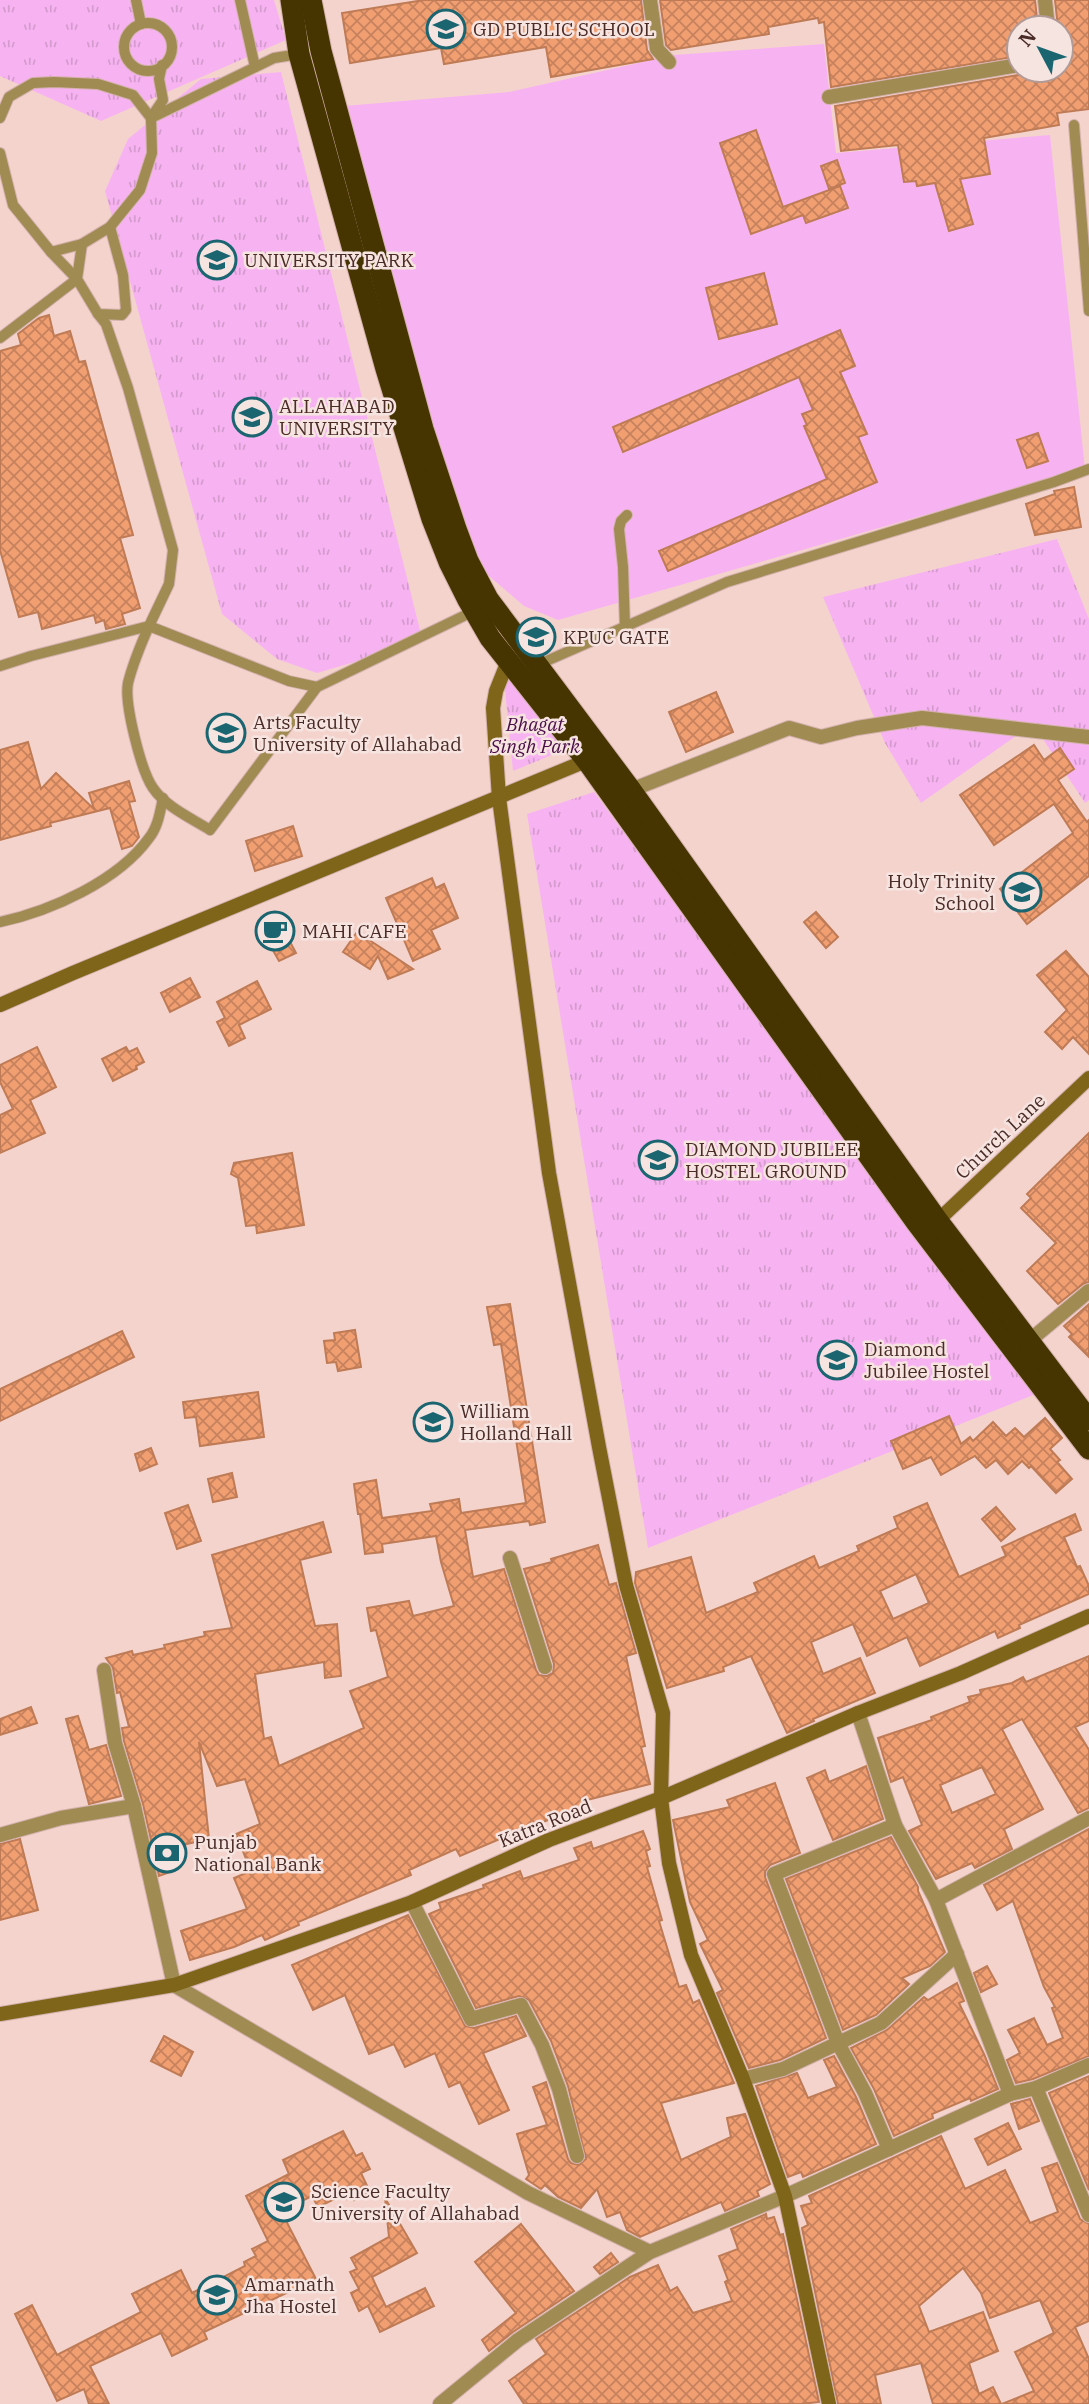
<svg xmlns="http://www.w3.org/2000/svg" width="1089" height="2404" font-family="'IBM Plex Serif',serif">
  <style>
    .grass { fill: #f7b3f1 }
    .park { fill: url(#park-tufts) }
    .building { fill: url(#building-cross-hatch); stroke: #be7b55; stroke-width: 2; fill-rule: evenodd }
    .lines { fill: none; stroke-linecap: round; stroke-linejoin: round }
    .lane-casing { stroke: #d3b1ac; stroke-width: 12 }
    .street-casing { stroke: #d3b1ac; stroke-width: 16 }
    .secondary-casing { stroke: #d3b1ac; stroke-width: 16 }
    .highway-casing { stroke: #d3b1ac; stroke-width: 23 }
    .lane { stroke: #a08b53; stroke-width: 10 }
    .street { stroke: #a08b53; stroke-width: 14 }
    .secondary { stroke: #7e6519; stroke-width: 14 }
    .highway { stroke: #463500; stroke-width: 21 }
    .labels { text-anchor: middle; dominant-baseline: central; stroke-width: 5; stroke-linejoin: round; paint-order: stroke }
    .poi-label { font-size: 19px; fill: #4b2b26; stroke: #f6e4e1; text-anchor: start }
    .park-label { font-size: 19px; font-style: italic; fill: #4a0d48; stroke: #f6e4e1 }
    .street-label { font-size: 19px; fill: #4b2b26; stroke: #f6e4e1 }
  </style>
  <defs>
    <pattern id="park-tufts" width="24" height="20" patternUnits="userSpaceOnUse" patternTransform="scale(1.75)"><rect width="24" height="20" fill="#f7b3f1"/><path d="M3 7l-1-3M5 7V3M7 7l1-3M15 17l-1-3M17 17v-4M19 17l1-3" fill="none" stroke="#d59ace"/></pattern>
    <pattern id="building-cross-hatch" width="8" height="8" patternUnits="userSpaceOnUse" patternTransform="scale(1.75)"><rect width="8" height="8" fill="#f19f71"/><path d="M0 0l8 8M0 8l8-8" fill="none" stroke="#c5825d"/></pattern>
  </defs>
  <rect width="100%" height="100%" fill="#f5d3cd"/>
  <polygon class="grass" points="824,44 836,153 1050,135 1085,469 558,620 524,606 482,570 414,393 344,106 509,92 674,55"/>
  <g class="park">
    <polygon points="0,0 274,0 286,40 101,121 0,76"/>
    <polygon points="281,72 423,642 317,673 277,659 222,614 105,191 128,139 201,79"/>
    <polygon points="1057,539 1089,619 1089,800 1085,803 1033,724 921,803 885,743 823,597"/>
    <polygon points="501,650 576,745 513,771"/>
    <polygon points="594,792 1036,1394 648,1548 527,814"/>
  </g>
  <g class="building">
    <polygon points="424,0 641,0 647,50 653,59 551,77 546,47 444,64 441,48 350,63 342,13"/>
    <polygon points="660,0 1035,0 1038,28 1019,28 1019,56 831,87 824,22 819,23 818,18 768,27 769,34 671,50 666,45"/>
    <polygon points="1055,0 1089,0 1089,109 1057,113 1059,125 984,138 990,174 960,179 973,224 949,231 935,183 917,186 916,181 904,182 898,145 841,151 835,106 1048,70 1061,70 1061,28 1058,28"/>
    <polygon points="756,130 783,207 840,186 848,208 806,223 803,215 751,234 720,143"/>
    <polygon points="837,160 845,183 829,189 821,166"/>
    <polygon points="764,273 777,324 719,339 706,288"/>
    <polygon points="49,315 54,336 70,331 79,362 85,361 133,535 120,538 140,608 122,614 125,624 106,629 104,620 96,623 94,615 42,629 38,612 19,617 0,550 0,351 21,345 18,334 39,318"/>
    <polygon points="840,330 855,366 840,372 867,434 858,437 877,482 668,571 659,551 827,479 804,426 807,425 802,414 813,410 799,377 623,452 613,427"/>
    <polygon points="1038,433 1048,461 1027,468 1017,440"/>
    <polygon points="1074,487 1081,527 1035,535 1026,504 1055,494 1054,491"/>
    <polygon points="716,692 733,732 686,752 669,712"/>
    <polygon points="28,742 41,789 56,773 94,809 89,793 129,781 135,801 129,802 139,837 132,846 122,849 110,808 50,823 51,826 0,840 0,750"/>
    <polygon points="1034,745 1044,760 1060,748 1074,769 1058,780 1087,822 1089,820 1089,876 1027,924 1000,889 1073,833 1054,804 994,845 960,795"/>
    <polygon points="293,826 302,856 255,871 246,841"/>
    <polygon points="432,878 436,888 444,884 458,918 431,930 440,949 413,961 386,898"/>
    <polygon points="816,912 838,937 826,948 804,922"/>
    <polygon points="357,932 383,949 413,969 388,979 378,956 370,969 343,952"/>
    <polygon points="288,938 296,953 279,961 271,947"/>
    <polygon points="1066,951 1089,977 1089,1054 1073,1037 1062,1049 1045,1032 1067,1010 1037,975"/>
    <polygon points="190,978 200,997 170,1012 161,993"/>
    <polygon points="257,981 271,1009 239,1025 245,1038 229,1046 217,1022 225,1018 217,1002"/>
    <polygon points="37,1047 56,1087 30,1100 45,1133 0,1153 0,1115 13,1109 0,1082 0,1065"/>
    <polygon points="126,1047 129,1052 137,1048 144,1062 136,1066 137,1069 113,1081 102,1059"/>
    <polygon points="1089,1133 1089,1282 1083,1284 1058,1304 1027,1271 1056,1243 1021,1208 1031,1198 1027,1194"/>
    <polygon points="292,1153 304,1225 257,1233 256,1225 246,1226 238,1178 231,1174 234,1163"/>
    <polygon points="510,1304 545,1522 530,1525 529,1521 465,1530 473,1577 504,1569 536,1670 539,1675 547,1676 553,1673 554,1664 524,1569 552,1562 551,1559 598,1545 609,1585 616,1583 636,1653 626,1656 645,1746 641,1747 650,1784 587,1800 589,1805 516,1832 460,1856 456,1849 409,1870 411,1875 298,1922 299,1925 265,1940 262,1935 234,1947 190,1960 181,1931 247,1909 234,1878 251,1871 236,1834 260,1824 245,1779 217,1786 199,1742 209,1839 169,1848 176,1870 159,1876 143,1804 124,1741 122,1728 129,1727 120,1692 117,1693 113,1668 106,1658 132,1651 133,1655 165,1648 164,1645 205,1636 204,1632 232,1628 212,1555 323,1522 331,1552 300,1560 315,1626 337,1624 341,1676 325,1678 324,1662 255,1674 264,1739 271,1737 279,1766 364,1728 350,1691 388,1677 376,1630 371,1631 367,1608 409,1601 413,1616 454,1606 441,1562 436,1536 382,1544 383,1552 365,1554 360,1514 358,1514 354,1484 376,1480 382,1518 432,1511 430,1504 459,1499 461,1513 526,1503 501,1344 494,1345 487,1307"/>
    <polygon points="1089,1304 1089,1357 1069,1337 1072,1334 1064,1326"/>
    <polygon points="355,1330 361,1367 338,1371 336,1362 327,1363 324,1341 335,1340 334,1333"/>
    <polygon points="122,1331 134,1357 0,1421 0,1389"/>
    <polygon points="258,1392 264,1437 200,1446 196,1417 185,1418 183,1402"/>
    <polygon points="949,1416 961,1444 970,1437 973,1441 993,1422 1006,1436 1015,1428 1024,1437 1045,1418 1062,1438 1050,1449 1060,1460 1057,1462 1072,1479 1056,1493 1031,1466 1029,1468 1022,1461 1008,1474 996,1460 986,1468 975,1456 941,1475 931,1457 903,1469 891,1441"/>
    <polygon points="151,1448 157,1464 140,1471 135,1454"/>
    <polygon points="232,1473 237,1497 213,1502 208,1479"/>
    <path d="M927,1503l32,74 47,-21 -4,-9 73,-33 6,16 -17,7 13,30 3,-1 9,20v8l-70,31 1,3 -22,10 -3,-7 -75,35 -13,-29 -40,19 -14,-32 -42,18 12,32 37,-16 15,35 -62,26 1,2 -27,12 -36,-77 -28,11 1,4 -57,17 -32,-105 1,-11 55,-15 15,56 52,-21 -4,-9 60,-27 5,12 40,-17 -2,-5 41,-18 -4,-11zM916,1574l13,29 -36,16 -13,-28z"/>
    <polygon points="188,1505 201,1541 177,1549 165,1513"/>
    <polygon points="996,1507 1015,1529 1001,1541 982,1519"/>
    <path d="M1089,1656v65l-14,6 14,23v58l-11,5 -56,-94 -20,10 41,80 -39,20 8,20 -37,19 -3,-5 -36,16 -27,-48 13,-6 -19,-48 -12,5 -13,-44 54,-18 -1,-3 39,-15 -2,-5 13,-3 -1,-4 32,-7 11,-6 3,5zM982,1767l14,27 -44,19 -12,-28z"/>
    <polygon points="31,1707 37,1723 0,1735 0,1719"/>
    <polygon points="78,1716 89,1750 106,1745 121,1796 89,1804 66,1719"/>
    <polygon points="866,1766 883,1819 833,1840 807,1778 825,1770 829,1782"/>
    <polygon points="775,1783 800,1853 770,1865 765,1872 765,1877 826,2038 780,2060 749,2068 717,1993 723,1990 700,1944 708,1940 690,1902 673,1820 730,1807 727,1800"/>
    <polygon points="1089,1829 1089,2056 1033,2079 1016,2083 1007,2060 1020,2053 1008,2030 1034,2018 1047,2045 1063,2038 1052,2008 1055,2007 1044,1987 1013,1901 997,1910 984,1885"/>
    <polygon points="643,1831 650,1849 646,1851 650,1866 647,1867 662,1920 659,1921 679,1987 686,1985 693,2003 699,2000 734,2083 661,2103 681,2160 731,2137 727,2118 745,2114 770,2184 757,2191 759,2196 725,2211 721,2202 640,2237 627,2230 620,2212 607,2217 597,2189 581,2208 558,2197 545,2185 541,2189 526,2179 529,2175 517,2134 547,2125 533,2087 546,2082 568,2159 571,2163 579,2165 586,2159 568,2086 551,2041 529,2000 519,1996 476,2008 429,1914 441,1909 439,1903 484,1888 483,1885 520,1871 523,1879 579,1860 574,1848 591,1842 593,1849"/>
    <polygon points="891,1837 918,1887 918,1891 945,1952 930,1966 902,1978 909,1984 876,2015 843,2030 786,1879"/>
    <polygon points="20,1839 38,1910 0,1920 0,1844"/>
    <polygon points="408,1915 465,2026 474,2028 516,2016 526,2036 483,2053 509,2110 479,2124 460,2082 449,2087 435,2053 405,2067 394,2044 369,2054 345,1995 313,2010 292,1965"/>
    <polygon points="987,1966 997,1984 981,1992 974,1973"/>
    <polygon points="957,1983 964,2001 959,2003 984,2054 998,2089 971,2101 970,2098 932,2114 933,2118 894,2136 874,2089 851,2048 887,2030 924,1997 928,2000"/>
    <polygon points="164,2036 193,2052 181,2076 151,2061"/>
    <polygon points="834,2056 856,2097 876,2144 803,2177 801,2172 788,2177 756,2086 797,2073 808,2098 837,2087 824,2060"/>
    <polygon points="1089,2076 1089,2190 1049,2093"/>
    <polygon points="1030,2099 1039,2121 1019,2129 1011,2104"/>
    <polygon points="1008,2123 1021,2149 988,2165 975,2139"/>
    <polygon points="343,2131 356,2156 362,2153 370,2169 361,2173 370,2192 354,2200 353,2196 347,2199 345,2194 318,2207 312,2196 281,2211 316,2279 204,2332 207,2339 172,2356 161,2333 90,2366 109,2404 89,2404 84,2389 57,2401 15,2314 32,2305 57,2355 141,2312 132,2294 181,2270 192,2293 245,2266 244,2262 256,2256 252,2249 268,2241 246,2196 289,2174 283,2160"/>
    <polygon points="941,2136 965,2189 1005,2170 1030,2223 1058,2212 1042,2168 1057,2163 1080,2219 1089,2224 1089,2321 1075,2327 1089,2359 1089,2404 1002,2404 1034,2391 1015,2352 1054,2333 1040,2300 990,2318 981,2293 963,2268 919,2306 929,2332 983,2312 998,2351 969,2363 979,2394 993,2387 1001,2404 933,2404 921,2363 875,2375 881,2404 838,2404 802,2228 808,2225 801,2206 812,2203 809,2196"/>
    <polygon points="385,2198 417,2253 372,2277 386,2307 425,2288 434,2306 380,2332 368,2306 359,2311 351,2293 359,2289 350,2272 357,2269 351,2258 389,2237"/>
    <polygon points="766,2214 767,2219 774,2217 780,2235 783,2234 819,2402 801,2404 524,2404 509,2381 546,2354 536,2339 630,2277 658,2265 670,2291 677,2287 693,2313 732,2301 725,2282 728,2280 719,2256 738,2249 731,2229"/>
    <polygon points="521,2224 574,2291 513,2332 489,2351 482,2340 516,2313 475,2262"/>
    <polygon points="611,2253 618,2262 600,2274 594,2267"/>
  </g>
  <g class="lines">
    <defs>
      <g id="lane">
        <polyline points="136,0 141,24"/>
        <polyline points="240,0 255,67"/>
        <circle cx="148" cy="47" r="24"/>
        <polyline points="152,116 163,100 159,79 162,65"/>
        <polyline points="0,118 9,97 33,83 54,82 98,84 133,95 151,118 152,153 140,190 110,227 82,244 51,252"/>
        <polyline points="151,118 274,58 299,54"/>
        <polyline points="1074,125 1089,311"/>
        <polyline points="0,153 13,205 51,252 77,279 0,338"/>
        <polyline points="82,244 77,279 98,314 122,315 126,310 123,275 110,227"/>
        <polyline points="625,628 623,567 619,529 621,521 627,515"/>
        <polyline points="0,666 31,656 149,626 169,584 173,550 128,388 106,324 98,314"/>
        <polyline points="535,666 727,582 1054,482 1089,469"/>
        <path d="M317,687l-28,-6 -140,-55c-8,18 -16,37 -21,57 -4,20 13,88 25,105 13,19 38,30 57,42l107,-143 157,-76"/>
        <path d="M0,922c51,-11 118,-41 149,-84 9,-11 11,-26 14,-40"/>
      </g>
      <g id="street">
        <polyline points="650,0 657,49 669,62"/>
        <polyline points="1045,0 1048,28"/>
        <polyline points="829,97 1019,65"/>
        <polyline points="631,790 789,728 821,737 857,728 922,718 1089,737"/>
        <polyline points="1029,1341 1089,1291"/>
        <polyline points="510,1558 545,1667"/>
        <polyline points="104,1670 115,1743 134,1806 174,1985 528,2193 650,2252"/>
        <polyline points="858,1713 895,1825 936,1900 1010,2094"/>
        <polyline points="0,1835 61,1818 134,1806"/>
        <polyline points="936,1900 1089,1818"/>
        <polyline points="412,1902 471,2019 521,2005 542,2045 559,2089 577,2156"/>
        <polyline points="743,2079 783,2069 881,2023 957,1954"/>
        <polyline points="1036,2088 1089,2215"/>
        <polyline points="889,2149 865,2093 838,2043 774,1874 895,1825"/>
        <polyline points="440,2404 518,2340 650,2252 785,2196 1010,2094 1036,2088 1089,2065"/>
      </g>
      <g id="secondary">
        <polyline points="508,661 496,691 493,708 499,798 549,1173 599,1447 626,1585 663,1713 661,1798 669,1863 691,1955 743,2079 785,2196 829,2404"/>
        <polyline points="0,1005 73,973 593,758"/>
        <polyline points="932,1226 1089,1078"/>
        <polyline points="0,2014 174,1985 412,1902 549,1840 661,1798 858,1713 961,1673 1089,1616"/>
      </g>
      <g id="highway">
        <polyline points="291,0 299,54 386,369 432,519 449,562 468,600 490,638 587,761 916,1222 1089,1449"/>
        <polyline points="311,0 321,51 423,429 456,529 468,561 488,599 631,790 938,1221 1089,1420"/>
      </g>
    </defs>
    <use href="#lane" class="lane-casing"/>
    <use href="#street" class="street-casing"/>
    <use href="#secondary" class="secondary-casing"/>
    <use href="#highway" class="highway-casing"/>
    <use href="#lane" class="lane"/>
    <use href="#street" class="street"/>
    <use href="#secondary" class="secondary"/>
    <use href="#highway" class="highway"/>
  </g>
  <defs>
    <symbol id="school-ring" viewBox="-11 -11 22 22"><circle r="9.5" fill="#f6e4e1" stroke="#1b6571" stroke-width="1.5"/><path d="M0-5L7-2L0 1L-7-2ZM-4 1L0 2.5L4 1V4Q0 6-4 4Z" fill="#1b6571"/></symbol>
    <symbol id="university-ring" viewBox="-11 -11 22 22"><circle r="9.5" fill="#f6e4e1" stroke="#1b6571" stroke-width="1.5"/><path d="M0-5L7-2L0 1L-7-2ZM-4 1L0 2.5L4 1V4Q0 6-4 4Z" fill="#1b6571"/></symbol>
    <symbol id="cafe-ring" viewBox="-11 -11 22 22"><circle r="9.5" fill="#f6e4e1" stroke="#1b6571" stroke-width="1.5"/><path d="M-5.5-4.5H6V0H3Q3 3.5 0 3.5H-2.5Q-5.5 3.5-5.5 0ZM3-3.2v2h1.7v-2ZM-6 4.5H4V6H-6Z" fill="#1b6571"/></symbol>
    <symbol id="bank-ring" viewBox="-11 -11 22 22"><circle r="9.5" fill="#f6e4e1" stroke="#1b6571" stroke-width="1.5"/><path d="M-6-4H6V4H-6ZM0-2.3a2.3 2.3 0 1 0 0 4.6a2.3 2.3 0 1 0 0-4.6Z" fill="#1b6571"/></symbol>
  </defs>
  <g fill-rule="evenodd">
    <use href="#school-ring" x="424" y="7" width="44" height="44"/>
    <use href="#university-ring" x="195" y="238" width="44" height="44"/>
    <use href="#university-ring" x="230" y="395" width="44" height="44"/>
    <use href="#university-ring" x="514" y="615" width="44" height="44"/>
    <use href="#university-ring" x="204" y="711" width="44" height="44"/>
    <use href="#school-ring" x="1000" y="870" width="44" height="44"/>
    <use href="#cafe-ring" x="253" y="909" width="44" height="44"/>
    <use href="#university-ring" x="636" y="1138" width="44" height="44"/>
    <use href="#university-ring" x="815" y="1338" width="44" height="44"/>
    <use href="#university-ring" x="411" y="1400" width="44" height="44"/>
    <use href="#bank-ring" x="145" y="1831" width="44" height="44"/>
    <use href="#university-ring" x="262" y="2180" width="44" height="44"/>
    <use href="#university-ring" x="195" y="2273" width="44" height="44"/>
  </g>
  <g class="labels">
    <g class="poi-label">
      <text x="473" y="29">GD PUBLIC SCHOOL</text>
      <text x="244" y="260">UNIVERSITY PARK</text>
      <text x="279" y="406">ALLAHABAD<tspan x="279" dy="22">UNIVERSITY</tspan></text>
      <text x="563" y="637">KPUC GATE</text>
      <text x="253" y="722">Arts Faculty<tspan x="253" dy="22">University of Allahabad</tspan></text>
      <text x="995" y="881" text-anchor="end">Holy Trinity<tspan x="995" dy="22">School</tspan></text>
      <text x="302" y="931">MAHI CAFE</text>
      <text x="685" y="1149">DIAMOND JUBILEE<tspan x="685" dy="22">HOSTEL GROUND</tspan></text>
      <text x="864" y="1349">Diamond<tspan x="864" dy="22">Jubilee Hostel</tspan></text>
      <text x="460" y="1411">William<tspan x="460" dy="22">Holland Hall</tspan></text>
      <text x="194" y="1842">Punjab<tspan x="194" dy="22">National Bank</tspan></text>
      <text x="311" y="2191">Science Faculty<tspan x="311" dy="22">University of Allahabad</tspan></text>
      <text x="244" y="2284">Amarnath<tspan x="244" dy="22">Jha Hostel</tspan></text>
    </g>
    <g class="park-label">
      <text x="535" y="724">Bhagat<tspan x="535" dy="22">Singh Park</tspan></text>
    </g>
    <g class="street-label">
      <text transform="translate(1000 1136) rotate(-43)">Church Lane</text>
      <text transform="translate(545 1823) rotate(-22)">Katra Road</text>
    </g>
  </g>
  <g transform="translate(1040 49) rotate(311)"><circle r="33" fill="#f6e4e1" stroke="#b29a96" stroke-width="2"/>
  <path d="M0-5L12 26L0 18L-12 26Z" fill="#1b6571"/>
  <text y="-10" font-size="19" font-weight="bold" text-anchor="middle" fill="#4b2b26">N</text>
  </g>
</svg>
